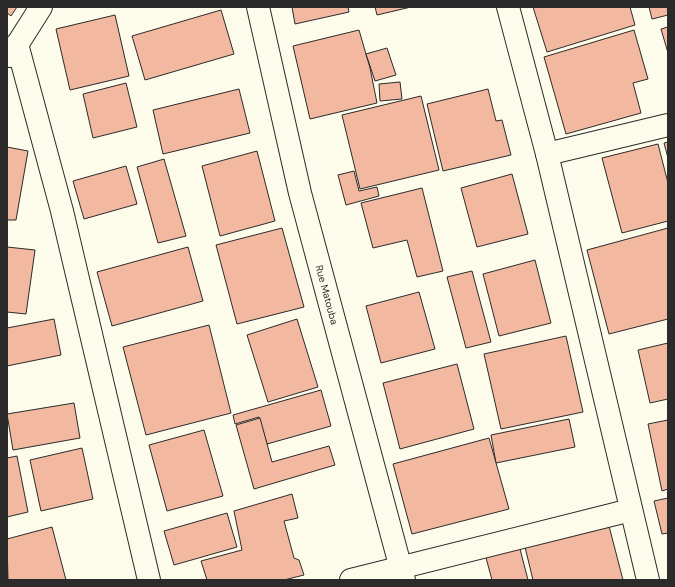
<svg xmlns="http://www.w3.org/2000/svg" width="675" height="587" font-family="'DM Sans',sans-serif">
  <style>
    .building { fill: #f2b8a0; stroke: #2b2b2b }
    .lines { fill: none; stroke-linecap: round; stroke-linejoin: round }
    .minor-casing { stroke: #2b2b2b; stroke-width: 24 }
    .minor { stroke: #fdfbea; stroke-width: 22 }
    .labels { text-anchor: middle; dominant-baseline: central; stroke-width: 3; stroke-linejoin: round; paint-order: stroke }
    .street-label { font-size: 10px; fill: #2b2b2b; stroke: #fdfbea }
  </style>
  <rect width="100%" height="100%" fill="#fdfbea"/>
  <g class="building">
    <polygon points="7,7 17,7 11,16 7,13"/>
    <polygon points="292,7 348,7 349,12 295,24"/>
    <polygon points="375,7 411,7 377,15"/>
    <polygon points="533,7 630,7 635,25 547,52"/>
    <polygon points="649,7 668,7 668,15 652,19"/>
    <polygon points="221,10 234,54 145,80 132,36"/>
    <polygon points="115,15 129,76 70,90 56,29"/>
    <polygon points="668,27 668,53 661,29"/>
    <polygon points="359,30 370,68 377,103 310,119 293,46"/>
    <polygon points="634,30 648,79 633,83 641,113 566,134 544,57"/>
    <polygon points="387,48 396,75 375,81 366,54"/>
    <polygon points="400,82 402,99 380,101 379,84"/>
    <polygon points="126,83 137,127 93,138 83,94"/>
    <polygon points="239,89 250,133 163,154 153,110"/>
    <polygon points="488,89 496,121 502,120 511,155 443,171 427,104"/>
    <polygon points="421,96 439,170 360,189 342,115"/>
    <polygon points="668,142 668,158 664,143"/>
    <polygon points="658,144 668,183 668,221 622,233 602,158"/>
    <polygon points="7,147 28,151 16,220 7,220"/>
    <polygon points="257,151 275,221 220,236 202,166"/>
    <polygon points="164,159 186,236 158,243 137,167"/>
    <polygon points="126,166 137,204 84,219 73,181"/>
    <polygon points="354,171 359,191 377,187 379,196 346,205 338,175"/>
    <polygon points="512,174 528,234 477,247 461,188"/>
    <polygon points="422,188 443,271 417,277 407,240 373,248 361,203"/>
    <polygon points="282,228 304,307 237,324 216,245"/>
    <polygon points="668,228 668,319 609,334 587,250"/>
    <polygon points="7,247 35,250 26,314 7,312"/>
    <polygon points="188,247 203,301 112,326 97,272"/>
    <polygon points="535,260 551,323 499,336 483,274"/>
    <polygon points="472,271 491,342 466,348 447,277"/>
    <polygon points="419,292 435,349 381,363 366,306"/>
    <polygon points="54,319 61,355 7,366 7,328"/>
    <polygon points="297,319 318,387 268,402 247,335"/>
    <polygon points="209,325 231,413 146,435 123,347"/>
    <polygon points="566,336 583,412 501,429 484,354"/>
    <polygon points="668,343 668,399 650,403 638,350"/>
    <polygon points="457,364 474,429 400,449 383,383"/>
    <polygon points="321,390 331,426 267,444 259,417 235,424 233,415"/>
    <polygon points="74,403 80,438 13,450 7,414"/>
    <polygon points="260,418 272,462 329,446 335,465 254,489 236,425"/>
    <polygon points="569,419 575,447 496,463 491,435"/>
    <polygon points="668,420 668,489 662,491 648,424"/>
    <polygon points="204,430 223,496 167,511 149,445"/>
    <polygon points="489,438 509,509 412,534 393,464"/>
    <polygon points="82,448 93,499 41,511 30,460"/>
    <polygon points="17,456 28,512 7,517 7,458"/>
    <polygon points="292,494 298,518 284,521 294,558 299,560 304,575 284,580 207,580 201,561 242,550 234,511"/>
    <polygon points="668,498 668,533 662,534 654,501"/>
    <polygon points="227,513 237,547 174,565 164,531"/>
    <polygon points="609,526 623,580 533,580 525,547"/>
    <polygon points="52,527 66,580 8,580 7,539"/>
    <polygon points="519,545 528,580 492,580 485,554"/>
  </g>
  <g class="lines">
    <defs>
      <g id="minor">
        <path id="s1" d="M258,7l42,186 104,387"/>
        <polyline points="508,7 547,154 648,580"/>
        <polyline points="17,44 62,211 149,580"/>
        <polyline points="10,56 41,7"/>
        <polyline points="547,154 668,125"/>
        <polyline points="351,580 631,510"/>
      </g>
    </defs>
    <use href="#minor" class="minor-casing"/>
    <use href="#minor" class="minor"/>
  </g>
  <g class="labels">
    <g class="street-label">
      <text stroke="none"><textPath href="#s1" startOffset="296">Rue Matouba</textPath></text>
    </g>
  </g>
  <rect width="675" height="587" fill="none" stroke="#2b2b2b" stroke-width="16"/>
</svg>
